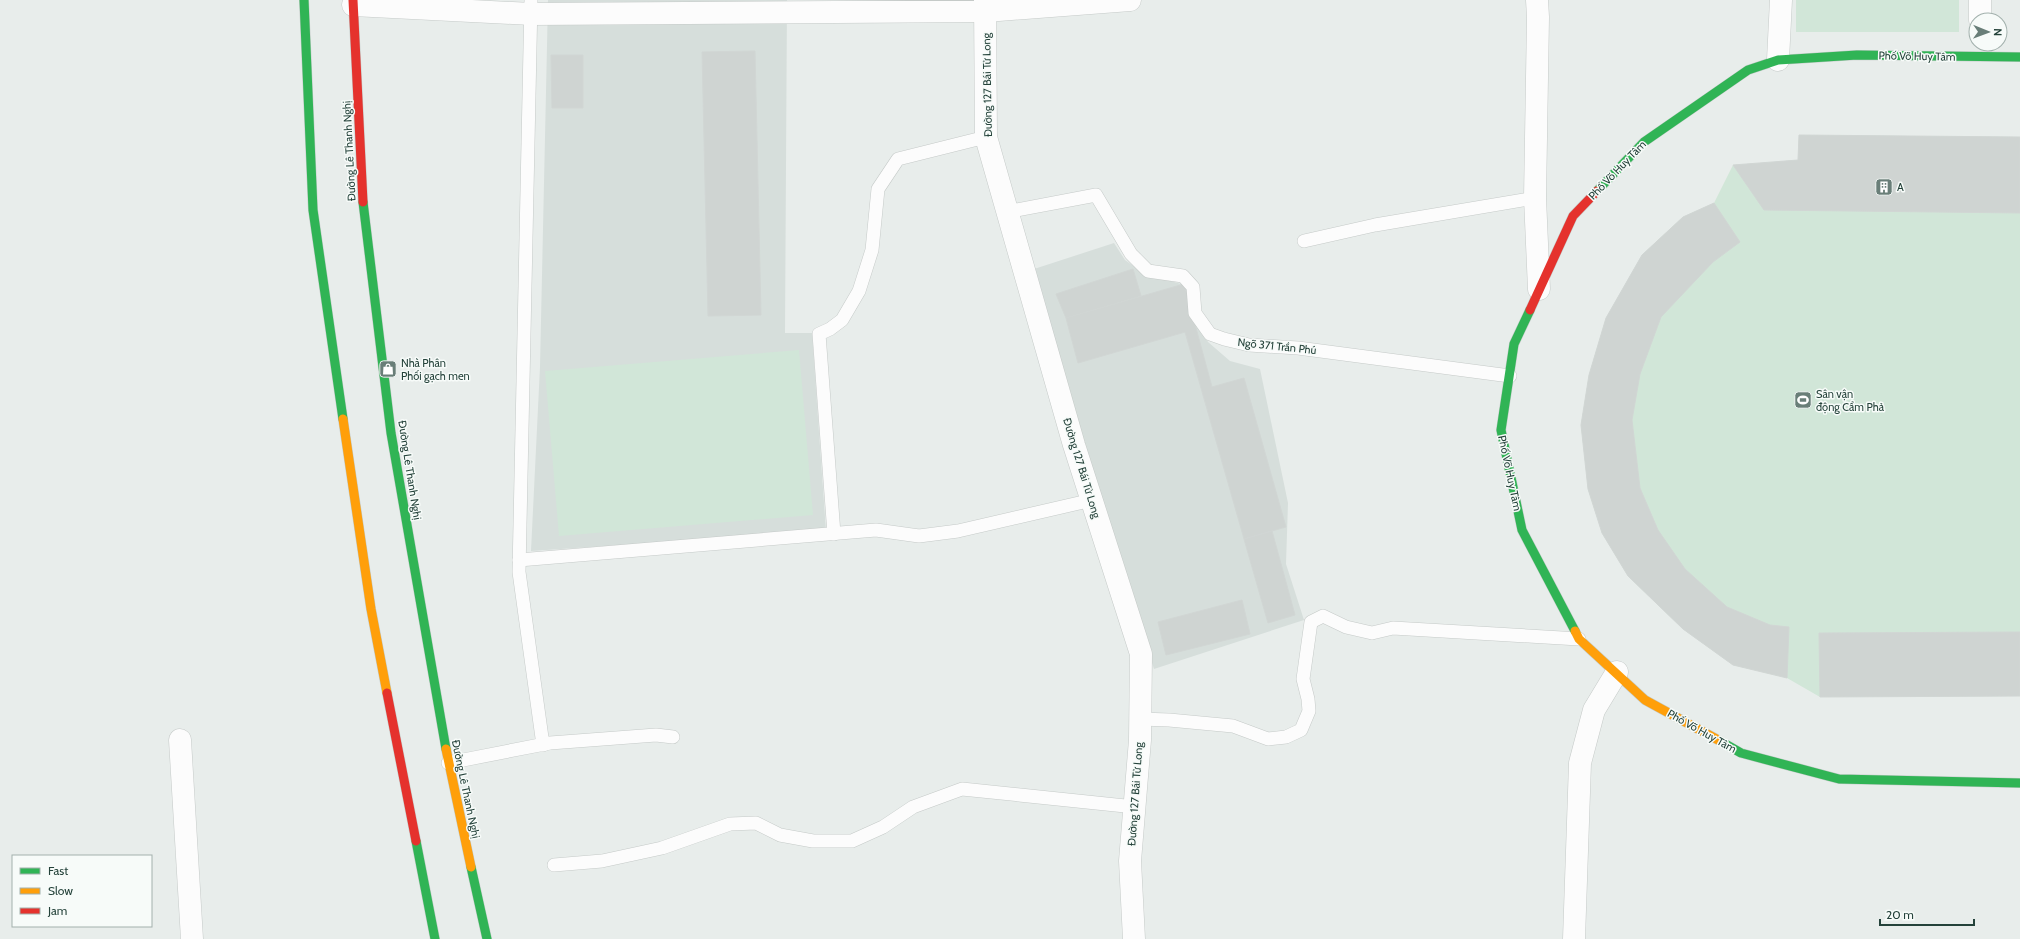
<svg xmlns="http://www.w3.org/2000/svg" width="2020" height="939" font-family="Cabin,sans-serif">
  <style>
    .built { fill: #d6dedb }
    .grass { fill: #d1e6d8 }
    .building { fill: #cfd4d2; stroke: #d1d6d4 }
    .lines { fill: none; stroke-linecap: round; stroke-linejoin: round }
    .lane-casing { stroke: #c5cac8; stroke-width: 14 }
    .street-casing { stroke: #c5cac8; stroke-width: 23 }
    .fast-casing { stroke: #c3cbc8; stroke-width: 10 }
    .slow-casing { stroke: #c3cbc8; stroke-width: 10 }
    .jam-casing { stroke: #c3cbc8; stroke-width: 10 }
    .lane { stroke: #fcfcfc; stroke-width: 13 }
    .street { stroke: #fcfcfc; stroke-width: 22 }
    .fast { stroke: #30b455; stroke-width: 9 }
    .slow { stroke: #ff9f0a; stroke-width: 9 }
    .jam { stroke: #e5322d; stroke-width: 9 }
    .labels { text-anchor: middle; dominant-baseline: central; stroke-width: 3; stroke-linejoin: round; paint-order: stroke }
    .street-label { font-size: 11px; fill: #24423a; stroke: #f7fbf9 }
    .poi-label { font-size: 11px; fill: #24423a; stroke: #f7fbf9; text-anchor: start }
  </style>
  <rect width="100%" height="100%" fill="#e8edeb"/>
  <g class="built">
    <polygon points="548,0 787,0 785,333 812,333 826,531 531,551 540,367"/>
    <polygon points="1114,243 1125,260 1143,273 1188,286 1200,328 1208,342 1230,361 1260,369 1288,503 1286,564 1304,620 1154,669 1031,270"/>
  </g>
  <g class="grass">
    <rect x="1796" y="0" width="163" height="32"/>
    <polygon points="1799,135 2020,137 2020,696 1820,697 1787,678 1733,665 1683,629 1628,576 1602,533 1588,489 1581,425 1589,375 1606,318 1642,255 1683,217 1714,203 1733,165 1798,160"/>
    <polygon points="799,350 813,515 559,536 545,371"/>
  </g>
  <g class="building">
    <polygon points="755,51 761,315 708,316 702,52"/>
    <polygon points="551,55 583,55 583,108 552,108"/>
    <polygon points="1799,135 2020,137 2020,213 1764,210 1733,165 1798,160"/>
    <polygon points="1714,203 1740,242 1713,262 1661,317 1640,374 1632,420 1640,488 1658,530 1685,569 1727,607 1770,625 1789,627 1787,678 1733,665 1683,629 1628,576 1602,533 1588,489 1581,425 1589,375 1606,318 1642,255 1683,217"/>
    <polygon points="1133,269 1141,296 1066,318 1056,294"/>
    <polygon points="1184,284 1212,387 1244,378 1286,527 1244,539 1185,332 1078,363 1066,318"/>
    <polygon points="1272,531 1295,615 1268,623 1244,539"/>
    <polygon points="1242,600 1250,634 1166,655 1158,622"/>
    <polygon points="2020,632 2020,696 1820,697 1819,633"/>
  </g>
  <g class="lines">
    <defs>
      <g id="lane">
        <polyline points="531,0 519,572 543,745"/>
        <polyline points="1006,212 1096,195 1131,254 1148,271 1183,276 1193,287 1195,313 1210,334 1224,339 1249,345 1298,348 1510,376"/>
        <polyline points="1304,241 1375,225 1535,198"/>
        <polyline points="834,534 819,334 830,329 842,320 859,291 872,250 878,189 898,159 986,137"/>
        <polyline points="519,560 876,530 919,536 958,531 1092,500"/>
        <polyline points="1140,719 1169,720 1233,726 1268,739 1286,737 1301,730 1309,711 1308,699 1303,679 1311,622 1323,616 1346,627 1372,633 1393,628 1579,639"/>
        <polyline points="448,763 550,743 656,735 673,737"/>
        <polyline points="554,865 602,861 662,848 730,824 756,823 780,835 813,841 852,841 883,827 913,807 962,789 1135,807"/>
      </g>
      <g id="street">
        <polyline points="985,0 986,137 1074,445 1141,654 1140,740 1130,861 1134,939"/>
        <polyline points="1537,0 1538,17 1535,198 1539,289"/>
        <polyline points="353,5 531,14 986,11 1130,0"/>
        <polyline points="1980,20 1980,0"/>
        <polyline points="1778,60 1781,0"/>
        <polyline points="180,740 192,939"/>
        <polyline points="1574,939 1580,763 1594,710 1617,672"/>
      </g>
      <g id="fast">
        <polyline points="304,0 313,210 343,419"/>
        <polyline points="1597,191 1644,142 1748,70 1778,60 1857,55 2020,57"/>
        <polyline points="363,202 391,433 446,749"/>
        <polyline points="1530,310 1514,344 1501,430 1522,530 1575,631"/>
        <polyline points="1720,741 1741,753 1839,779 2020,783"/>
        <polyline points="416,841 435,939"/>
        <polyline points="471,867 487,939"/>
      </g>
      <g id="slow">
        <polyline points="343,419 371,609 387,693"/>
        <polyline points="1575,631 1579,639 1645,700 1720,741"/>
        <polyline points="446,749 471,867"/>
      </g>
      <g id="jam">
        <polyline points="353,0 363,202"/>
        <polyline points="1530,310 1573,216 1597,191"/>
        <polyline points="387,693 416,841"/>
      </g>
    </defs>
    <use href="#lane" class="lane-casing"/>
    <use href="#street" class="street-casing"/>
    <use href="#fast" class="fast-casing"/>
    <use href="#slow" class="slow-casing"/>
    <use href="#jam" class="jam-casing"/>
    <use href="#lane" class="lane"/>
    <use href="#street" class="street"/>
    <use href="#fast" class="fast"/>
    <use href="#slow" class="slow"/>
    <use href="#jam" class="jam"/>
  </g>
  <defs>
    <symbol id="building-square" viewBox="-11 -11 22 22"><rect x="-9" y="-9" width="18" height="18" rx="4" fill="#697e78" stroke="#f7fbf9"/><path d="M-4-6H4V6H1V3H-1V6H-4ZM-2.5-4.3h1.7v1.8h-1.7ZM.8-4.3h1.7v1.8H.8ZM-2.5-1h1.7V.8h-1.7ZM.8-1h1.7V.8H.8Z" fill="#fff"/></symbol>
    <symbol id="shop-square" viewBox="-11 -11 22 22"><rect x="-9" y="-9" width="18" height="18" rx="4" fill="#697e78" stroke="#f7fbf9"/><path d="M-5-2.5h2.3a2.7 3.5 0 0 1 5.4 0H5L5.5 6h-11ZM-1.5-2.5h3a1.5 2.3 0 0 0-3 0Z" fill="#fff"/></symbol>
    <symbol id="stadium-square" viewBox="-11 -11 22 22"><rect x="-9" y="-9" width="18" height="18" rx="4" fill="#697e78" stroke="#f7fbf9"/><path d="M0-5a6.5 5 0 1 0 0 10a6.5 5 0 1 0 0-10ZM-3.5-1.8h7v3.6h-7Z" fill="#fff"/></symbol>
  </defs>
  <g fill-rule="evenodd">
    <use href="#building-square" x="1874" y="177" width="20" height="20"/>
    <use href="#shop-square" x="378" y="359" width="20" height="20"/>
    <use href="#stadium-square" x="1793" y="390" width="20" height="20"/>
  </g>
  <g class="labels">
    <g class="street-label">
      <text transform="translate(1917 56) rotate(1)">Phố Võ Huy Tâm</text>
      <text transform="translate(987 85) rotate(-91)">Đường 127 Bái Tử Long</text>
      <text transform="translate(349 151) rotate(-93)">Đường Lê Thanh Nghị</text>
      <text transform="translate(1617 170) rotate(-46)">Phố Võ Huy Tâm</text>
      <text transform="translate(1277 346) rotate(6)">Ngõ 371 Trần Phú</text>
      <text transform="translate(1082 468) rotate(73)">Đường 127 Bái Tử Long</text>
      <text transform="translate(410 470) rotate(81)">Đường Lê Thanh Nghị</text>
      <text transform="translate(1510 473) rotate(78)">Phố Võ Huy Tâm</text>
      <text transform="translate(1702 731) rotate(29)">Phố Võ Huy Tâm</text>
      <text transform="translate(466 789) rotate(78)">Đường Lê Thanh Nghị</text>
      <text transform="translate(1135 794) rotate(-86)">Đường 127 Bái Tử Long</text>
    </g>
    <g class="poi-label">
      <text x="1897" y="187">A</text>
      <text x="401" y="363">Nhà Phân<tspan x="401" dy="13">Phối gạch men</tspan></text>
      <text x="1816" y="394">Sân vận<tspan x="1816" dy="13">động Cẩm Phả</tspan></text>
    </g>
  </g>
  <rect x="12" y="855" width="140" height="72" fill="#f7fbf9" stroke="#a3b1ad"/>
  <rect x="20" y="868" width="20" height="6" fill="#30b455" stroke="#a3b1ad"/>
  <text x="48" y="875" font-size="12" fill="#24423a">Fast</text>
  <rect x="20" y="888" width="20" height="6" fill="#ff9f0a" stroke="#a3b1ad"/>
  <text x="48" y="895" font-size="12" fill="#24423a">Slow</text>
  <rect x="20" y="908" width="20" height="6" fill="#e5322d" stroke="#a3b1ad"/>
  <text x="48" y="915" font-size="12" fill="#24423a">Jam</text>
  <g transform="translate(1988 32) rotate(91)"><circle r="19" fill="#f7fbf9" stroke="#a3b1ad"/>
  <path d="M0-3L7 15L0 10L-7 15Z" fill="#697e78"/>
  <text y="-6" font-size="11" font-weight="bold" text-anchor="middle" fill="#24423a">N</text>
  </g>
  <path d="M1880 919v6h94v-6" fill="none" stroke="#24423a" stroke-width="2"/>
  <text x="1886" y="919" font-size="12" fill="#24423a" stroke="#f7fbf9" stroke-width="3" paint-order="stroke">20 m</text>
</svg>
